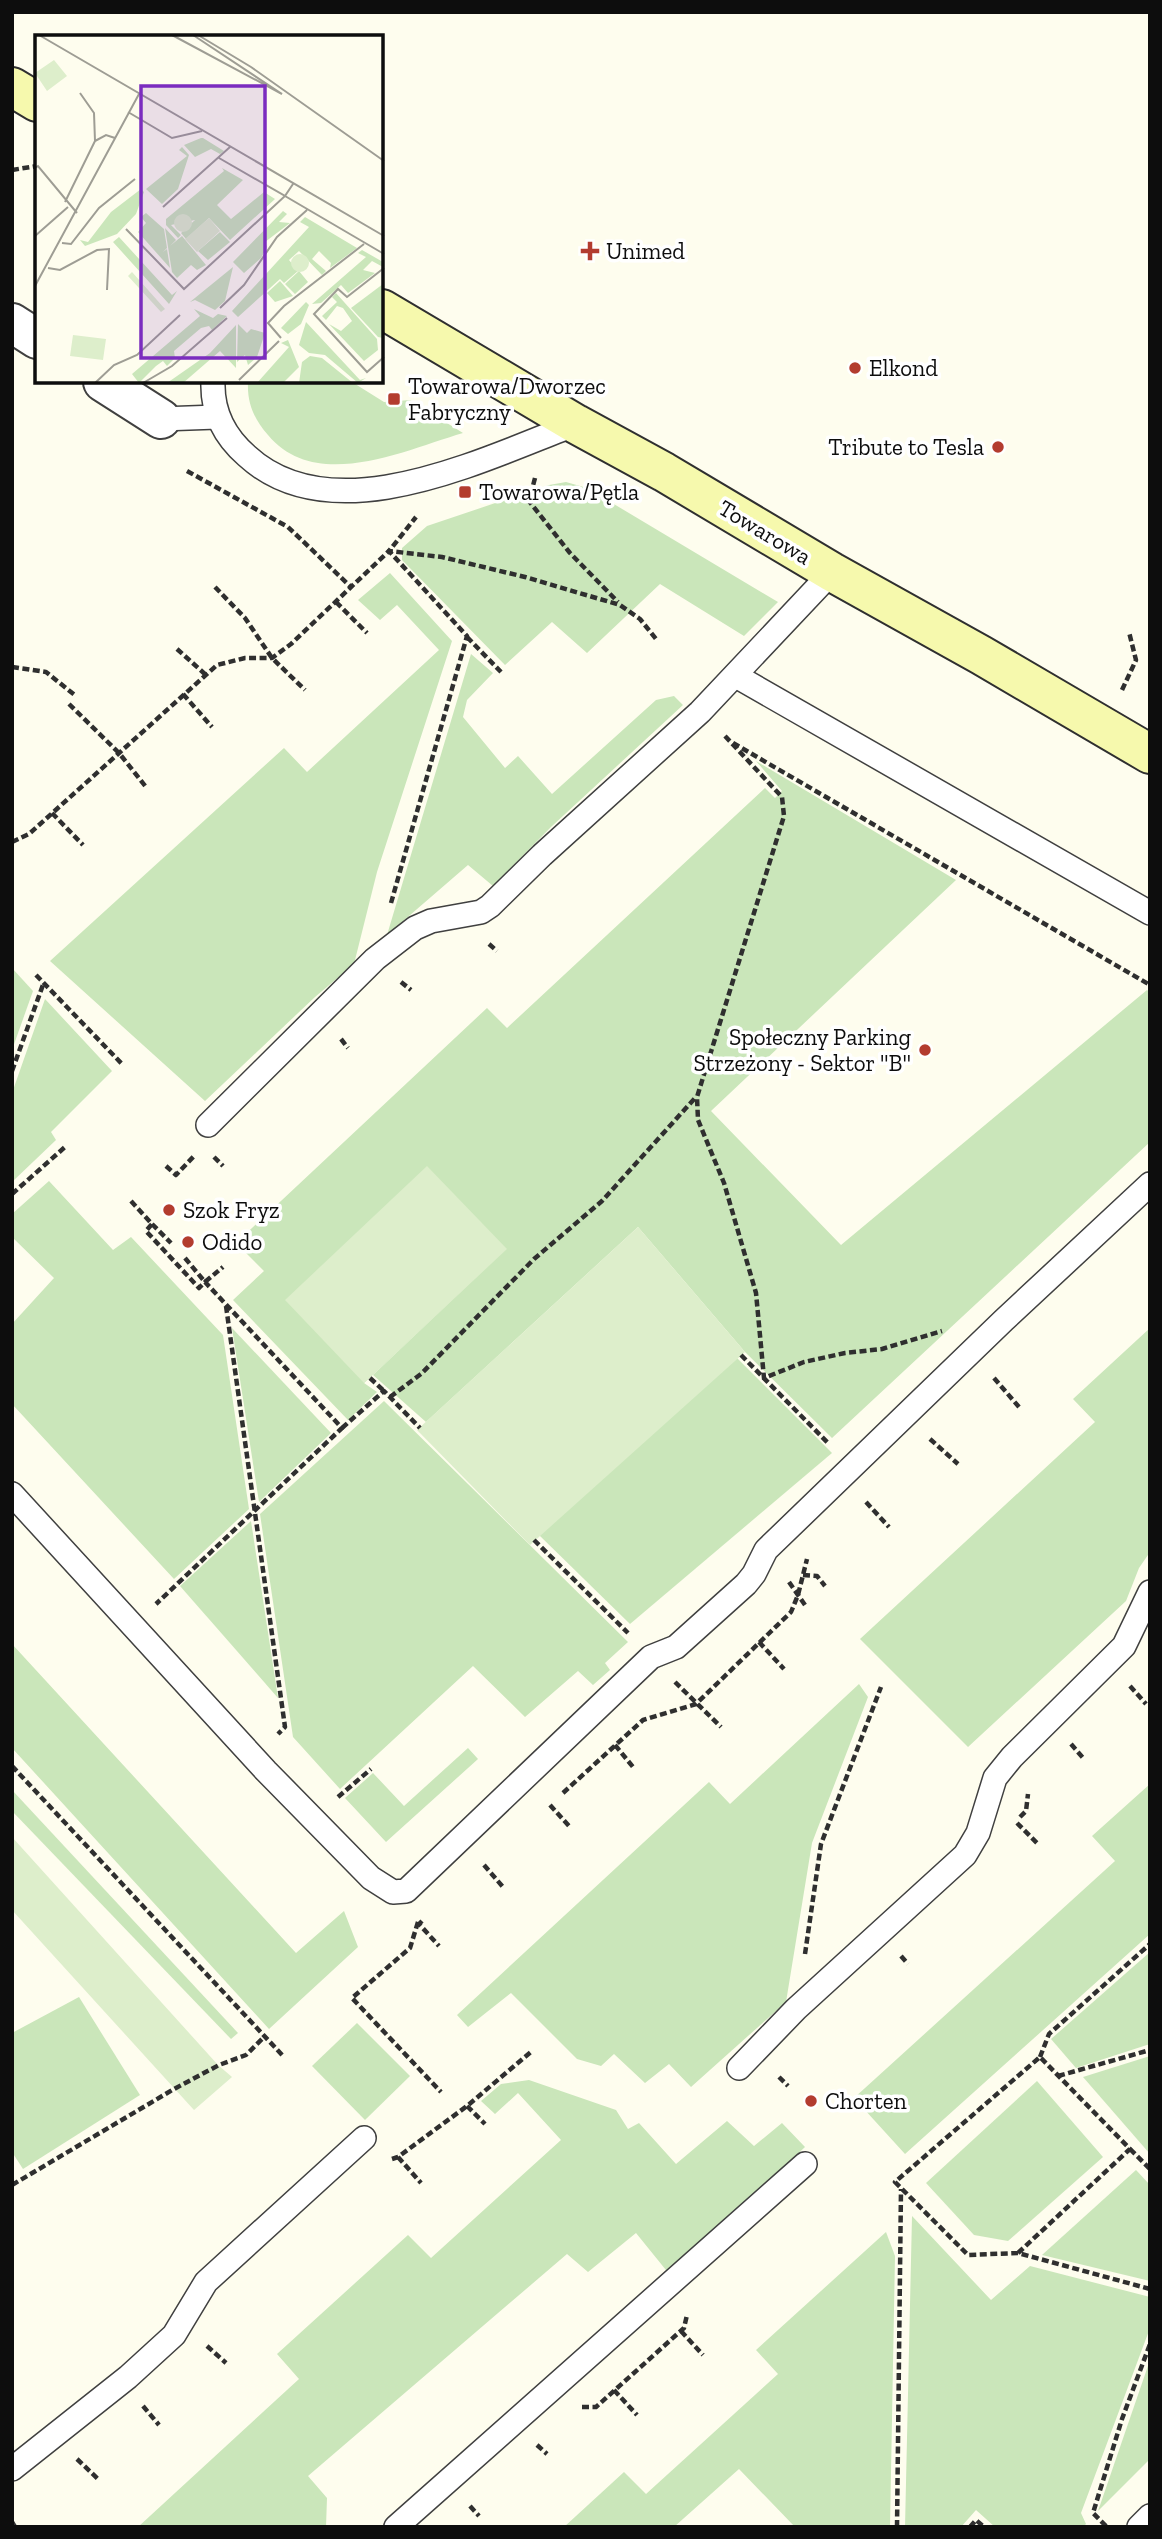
<svg xmlns="http://www.w3.org/2000/svg" width="1162" height="2539" font-family="'Zilla Slab',serif">
  <style>
    .green { fill: #cae6ba }
    .pitch { fill: #ddeecb }
    .lines { fill: none; stroke-linecap: round; stroke-linejoin: round }
    .service-casing { stroke: #404040; stroke-width: 26 }
    .minor-casing { stroke: #404040; stroke-width: 42 }
    .secondary-casing { stroke: #2f2f2f; stroke-width: 42 }
    .path { stroke: #2f2f2f; stroke-width: 4.5; stroke-dasharray: 7 3.5; stroke-linecap: butt }
    .service { stroke: #fff; stroke-width: 23 }
    .minor { stroke: #fff; stroke-width: 38 }
    .secondary { stroke: #f6f9ad; stroke-width: 38 }
    .poi-dot { fill: #b33c2f; stroke: #fff; stroke-width: 2.5 }
    .labels { text-anchor: middle; dominant-baseline: central; stroke-width: 7; stroke-linejoin: round; paint-order: stroke }
    .poi-label { font-size: 23px; fill: #0d0d0d; stroke: #fff; text-anchor: start }
    .street-label { font-size: 23px; fill: #0d0d0d; stroke: #fff }
    .inset-road { fill: none; stroke: #9e9d94; stroke-width: 2 }
    .view { fill: #7b2cbf; fill-opacity: 0.15; stroke: #7b2cbf; stroke-width: 3.5 }
    .inset-edge { fill: none; stroke: #0d0d0d; stroke-width: 3.5 }
  </style>
  <rect width="100%" height="100%" fill="#fefdee"/>
  <g class="green">
    <path d="M248,382h104l32,20 26,-2 53,33c-58,17 -147,60 -195,2 -14,-16 -21,-32 -20,-53z"/>
    <polygon points="566,482 587,488 778,602 744,636 660,584 587,653 552,622 505,665 402,560 402,548 427,526 549,485"/>
    <polygon points="390,573 452,641 377,872 354,964 315,997 205,1101 50,961 284,748 307,772 439,650 397,605 380,620 358,600"/>
    <polygon points="471,654 493,673 467,700 463,717 505,768 518,756 552,794 656,700 674,696 683,705 551,827 493,886 468,865 387,935"/>
    <polygon points="756,761 956,880 711,1111 841,1245 1147,990 1150,992 1150,1142 832,1438 745,1352 638,1227 426,1422 373,1375 506,1249 364,1383 377,1392 348,1420 233,1300 264,1271 236,1243 487,1008 507,1028 765,788 775,798 782,791"/>
    <polygon points="12,968 33,991 12,1050"/>
    <polygon points="45,999 112,1071 51,1132 56,1140 12,1182 12,1093"/>
    <polygon points="49,1181 113,1250 131,1237 223,1335 249,1509 174,1579 12,1404 12,1324 54,1278 12,1237 12,1214"/>
    <polygon points="232,1328 331,1433 259,1502"/>
    <polygon points="1150,1328 1150,1552 1139,1568 1126,1601 968,1747 860,1639 1095,1422 1073,1399"/>
    <polygon points="737,1358 832,1453 630,1624 539,1535"/>
    <polygon points="384,1401 628,1642 605,1663 610,1670 593,1685 578,1671 525,1717 473,1666 340,1789 293,1737 260,1514"/>
    <polygon points="251,1521 278,1698 180,1586"/>
    <polygon points="12,1644 296,1953 344,1911 358,1947 269,2029 12,1748"/>
    <polygon points="859,1684 868,1697 812,1843 786,2002 691,2087 669,2064 645,2083 614,2054 601,2066 577,2059 511,1993 468,2027 457,2015 709,1782 730,1804"/>
    <polygon points="468,1748 478,1759 386,1842 345,1798 373,1773 404,1806"/>
    <polygon points="1150,1784 1150,1934 905,2154 854,2098 1115,1861 1092,1836"/>
    <polygon points="12,1790 238,2033 231,2039 12,1811"/>
    <polygon points="1150,1952 1150,2044 1076,2068 1051,2039"/>
    <polygon points="79,1997 140,2095 23,2169 12,2152 12,2033"/>
    <polygon points="357,2023 410,2076 365,2120 312,2066"/>
    <polygon points="1150,2056 1150,2154 1083,2077"/>
    <polygon points="529,2080 616,2110 628,2129 639,2123 676,2164 727,2121 754,2146 782,2123 805,2147 670,2275 636,2233 588,2272 567,2254 308,2476 327,2498 326,2527 138,2527 299,2379 277,2354 408,2235 431,2258 561,2140 518,2093 495,2114 481,2101 501,2084"/>
    <polygon points="1037,2081 1103,2157 1008,2241 974,2235 926,2183"/>
    <polygon points="1136,2170 1150,2185 1150,2281 1042,2255"/>
    <polygon points="912,2216 991,2300 1030,2266 1150,2297 1150,2328 1081,2513 1086,2524 1083,2527 995,2527 976,2510 961,2527 905,2527"/>
    <polygon points="886,2232 895,2256 890,2527 795,2527 739,2469 674,2527 564,2527 624,2472 646,2494 778,2374 756,2350"/>
    <polygon points="1150,2360 1150,2459 1098,2511"/>
  </g>
  <g class="pitch">
    <polygon points="427,1166 507,1249 364,1383 285,1300"/>
    <polygon points="638,1227 745,1352 530,1545 417,1430"/>
    <polygon points="12,1837 218,2065 232,2077 194,2110 12,1910"/>
  </g>
  <g class="lines">
    <defs>
      <g id="service">
        <path d="M213,382c-1,30 11,54 34,74 86,79 236,3 329,-32"/>
        <polyline points="161,419 217,417"/>
        <polyline points="736,676 1150,913"/>
        <polyline points="208,1125 375,959 415,928 431,921 481,912 490,906 542,855 700,712 832,572"/>
        <polyline points="12,1494 266,1771 371,1878 393,1892 406,1891 651,1657 676,1647 746,1584 754,1574 766,1550 1004,1320 1150,1184"/>
        <polyline points="739,2068 796,2009 965,1855 978,1833 995,1778 1012,1757 1124,1646 1150,1592"/>
        <polyline points="12,2469 128,2377 174,2335 206,2282 364,2138"/>
        <polyline points="396,2527 805,2164"/>
        <polyline points="1139,2527 1150,2516"/>
      </g>
      <g id="minor">
        <polyline points="12,323 37,339"/>
        <polyline points="103,382 161,419"/>
      </g>
      <g id="secondary">
        <polyline points="12,87 37,102"/>
        <polyline points="382,309 576,424 664,472 832,572 981,655 1150,754"/>
      </g>
    </defs>
    <use href="#service" class="service-casing"/>
    <use href="#minor" class="minor-casing"/>
    <use href="#secondary" class="secondary-casing"/>
    <g class="path">
      <polyline points="12,170 37,166"/>
      <polyline points="187,471 288,527 351,587"/>
      <polyline points="535,478 529,501 570,553 618,602"/>
      <polyline points="215,587 245,618 272,658 305,690"/>
      <polyline points="336,602 367,633"/>
      <polyline points="467,637 501,672"/>
      <polyline points="177,649 206,675"/>
      <polyline points="12,667 46,672 76,696"/>
      <polyline points="1122,690 1136,660 1129,632"/>
      <polyline points="183,694 212,727"/>
      <polyline points="69,704 119,753 146,787"/>
      <polyline points="725,736 782,797 784,816 697,1097 698,1120 724,1183 756,1293 764,1378 804,1362 845,1353 882,1349 942,1331"/>
      <polyline points="733,743 1150,985"/>
      <polyline points="52,813 83,845"/>
      <polyline points="12,842 29,834 217,665 245,658 272,658 291,644 389,551 442,557 525,577 620,605 640,619 656,639"/>
      <polyline points="391,903 467,636 389,551 416,517"/>
      <polyline points="489,944 497,951"/>
      <polyline points="36,975 123,1065"/>
      <polyline points="401,982 411,990"/>
      <polyline points="341,1039 348,1048"/>
      <polyline points="12,1071 44,982"/>
      <polyline points="214,1157 223,1166"/>
      <polyline points="166,1166 176,1175 195,1155"/>
      <polyline points="12,1194 65,1147"/>
      <polyline points="131,1201 152,1224 146,1231 199,1288 205,1282 342,1428 156,1604"/>
      <polyline points="152,1224 171,1243"/>
      <polyline points="185,1258 205,1282 223,1267"/>
      <polyline points="226,1306 285,1727 278,1734"/>
      <polyline points="741,1355 829,1444"/>
      <polyline points="370,1378 384,1391"/>
      <polyline points="994,1378 1019,1407"/>
      <polyline points="390,1397 421,1374 534,1259 602,1201 696,1097"/>
      <polyline points="342,1428 384,1391 420,1428"/>
      <polyline points="930,1439 958,1464"/>
      <polyline points="866,1502 889,1527"/>
      <polyline points="534,1540 628,1633"/>
      <polyline points="803,1575 817,1576 825,1586"/>
      <polyline points="789,1582 805,1605"/>
      <polyline points="759,1642 784,1669"/>
      <polyline points="675,1682 721,1727"/>
      <polyline points="1130,1686 1146,1704"/>
      <polyline points="1071,1744 1084,1759"/>
      <polyline points="615,1745 633,1767"/>
      <polyline points="12,1766 284,2057"/>
      <polyline points="563,1793 643,1720 696,1704 791,1612 798,1595 807,1559"/>
      <polyline points="338,1797 371,1769"/>
      <polyline points="550,1805 569,1826"/>
      <polyline points="1020,1817 1026,1811 1028,1794"/>
      <polyline points="1017,1823 1038,1844"/>
      <polyline points="484,1865 503,1887"/>
      <polyline points="422,1921 419,1924 439,1946"/>
      <polyline points="418,1922 410,1948 352,1998 441,2092"/>
      <polyline points="805,1954 821,1844 881,1687"/>
      <polyline points="901,1956 908,1964"/>
      <polyline points="1040,2057 1049,2034 1150,1944"/>
      <polyline points="1058,2076 1150,2050"/>
      <polyline points="779,2077 788,2086"/>
      <polyline points="467,2106 485,2124"/>
      <polyline points="1130,2149 1150,2169"/>
      <polyline points="398,2157 421,2183"/>
      <polyline points="392,2159 398,2157 467,2106 532,2051"/>
      <polyline points="12,2185 174,2089 219,2065 246,2055 265,2036"/>
      <polyline points="1018,2253 1130,2149 1040,2057 895,2182 968,2255 1018,2253 1150,2289"/>
      <polyline points="681,2331 703,2355"/>
      <polyline points="207,2346 226,2363"/>
      <polyline points="614,2390 637,2415"/>
      <polyline points="143,2406 159,2425"/>
      <polyline points="582,2407 596,2407 684,2328 687,2315"/>
      <polyline points="537,2445 547,2454"/>
      <polyline points="77,2459 98,2479"/>
      <polyline points="470,2506 479,2516"/>
      <polyline points="12,2522 15,2527"/>
      <polyline points="1106,2526 1093,2513 1122,2419 1150,2344"/>
      <polyline points="897,2527 901,2189"/>
      <polyline points="970,2527 976,2520 984,2527"/>
    </g>
    <use href="#service" class="service"/>
    <use href="#minor" class="minor"/>
    <use href="#secondary" class="secondary"/>
  </g>
  <g class="poi-dot">
    <path d="M586.5 240.5h7v7h7v7h-7v7h-7v-7h-7v-7h7z"/>
    <circle cx="855" cy="368" r="7"/>
    <rect x="387" y="392" width="14" height="14" rx="3.5"/>
    <circle cx="998" cy="447" r="7"/>
    <rect x="458" y="485" width="14" height="14" rx="3.5"/>
    <circle cx="925" cy="1050" r="7"/>
    <circle cx="169" cy="1210" r="7"/>
    <circle cx="188" cy="1242" r="7"/>
    <circle cx="811" cy="2101" r="7"/>
  </g>
  <g class="labels">
    <g class="poi-label">
      <text x="606" y="251">Unimed</text>
      <text x="869" y="368">Elkond</text>
      <text x="408" y="386">Towarowa/Dworzec<tspan x="408" dy="26">Fabryczny</tspan></text>
      <text x="984" y="447" text-anchor="end">Tribute to Tesla</text>
      <text x="479" y="492">Towarowa/Pętla</text>
      <text x="911" y="1037" text-anchor="end">Społeczny Parking<tspan x="911" dy="26">Strzeżony - Sektor "B"</tspan></text>
      <text x="183" y="1210">Szok Fryz</text>
      <text x="202" y="1242">Odido</text>
      <text x="825" y="2101">Chorten</text>
    </g>
    <g class="street-label">
      <text transform="translate(765 532) rotate(31)">Towarowa</text>
    </g>
  </g>
  <g transform="translate(35 35)">
    <rect width="348" height="348" fill="#fefdee"/>
    <path d="M166,103h2l21,13 -4,3 -9,-5 -16,8 -11,-12zM147,112l7,8 -11,34 -16,15 -16,-15 41,-33 -8,-6zM187,133l21,12 -26,25 14,14 33,-27 11,7 -45,41 -21,-22 -23,21 -5,-6 14,-13 -24,5 10,10 -3,3 -12,-13v-6l58,-48zM106,154l3,3 -8,22 -19,20 -32,12 -5,-6 8,2 23,-30zM248,176l4,3 -8,8 11,1 -25,19 2,5 -6,11 -17,15 -11,-11zM111,178l18,16 3,19 -4,4 4,-3 3,19 -32,-36 8,-9 -5,-6zM270,182l52,31 -27,20 1,-5 -12,-12 -7,8 14,12 -4,4 -23,-24 -10,9 9,11 -14,12 -4,-4 -42,38 -6,-6 77,-84 -9,-5zM130,193l11,12 -6,6 12,-10 24,29 -9,5 -6,-5 -14,13 -5,-6zM185,197l10,10 -22,18 -10,-9zM84,202l53,58 5,-4 -8,13 -56,-62zM327,215l21,12v5l-11,-6 -9,9 12,3 -27,20 -7,-8 -20,18 -9,1 54,-47 -8,-4zM198,232l-8,34 -10,9 -20,-10 -5,2zM264,236l9,11 -13,12 -10,-10zM245,246l13,15 -18,6 -8,-9zM348,249v54l-5,-1 -27,-29zM301,258l41,46 1,11 -14,11 -35,-37 12,7 11,-10 -9,-13 -6,-2 -11,14 -4,-4 15,-14 -5,-5zM271,267l3,3 -8,19 -13,10 -7,-6zM159,274l19,9 5,-4 9,2 -15,14 -3,-4 -8,2 -27,23 1,7 -8,8 -4,-5 -7,5 -17,17 -7,-9 68,-58zM271,287l54,58 6,-2 -8,5 -33,-28 -16,-2 -10,-8zM203,289l9,9 4,-4 14,4 -8,24 -9,8 -3,-10 -8,7zM201,290v43l-16,-17 -37,32h-16l43,-30zM253,305l11,27 -16,16h-26l32,-36 -8,-4zM275,321l12,2 31,25h-54l3,-21z" fill="#cae6ba"/>
    <path d="M19,25l13,16 -20,15 -12,-18zM139 188a9 9 0 1 1 18 0a9 9 0 1 1-18 0ZM174,183l11,13 -23,21 -12,-13zM256 228a9 9 0 1 1 18 0a9 9 0 1 1-18 0ZM97,237l33,37 -4,3 -33,-36zM38,300l33,4 -3,21 -33,-4z" fill="#ddeecb"/>
    <path class="inset-road" d="M4,0l345,201M137,0l110,59 -89,-59M163,0l53,32 133,94M93,77l44,26 30,-7M60,106l11,-6 9,3M0,133l3,-2 39,47M258,149l-8,12 99,58M30,167l30,-61 -1,-28 -14,-20M128,172l67,-60M91,194l58,60 101,-93 -66,-38M0,201l33,-29M27,208l9,1 28,-36 36,-29M13,233l12,2 37,-20 12,-1 -2,41M349,233l-37,29 -9,-8 -24,25 53,58 17,-15M0,251l104,-192M185,273l24,-23 33,-48 30,-27M246,303l-13,-15 16,-17 80,-62M204,345l40,-39M60,348l19,-18 23,-10 43,-40M108,348l29,-17 55,-48"/>
    <path class="view" d="M106,51h124v272h-124z"/>
    <rect width="348" height="348" class="inset-edge"/>
  </g>
  <rect width="1162" height="2539" fill="none" stroke="#0d0d0d" stroke-width="28"/>
</svg>
